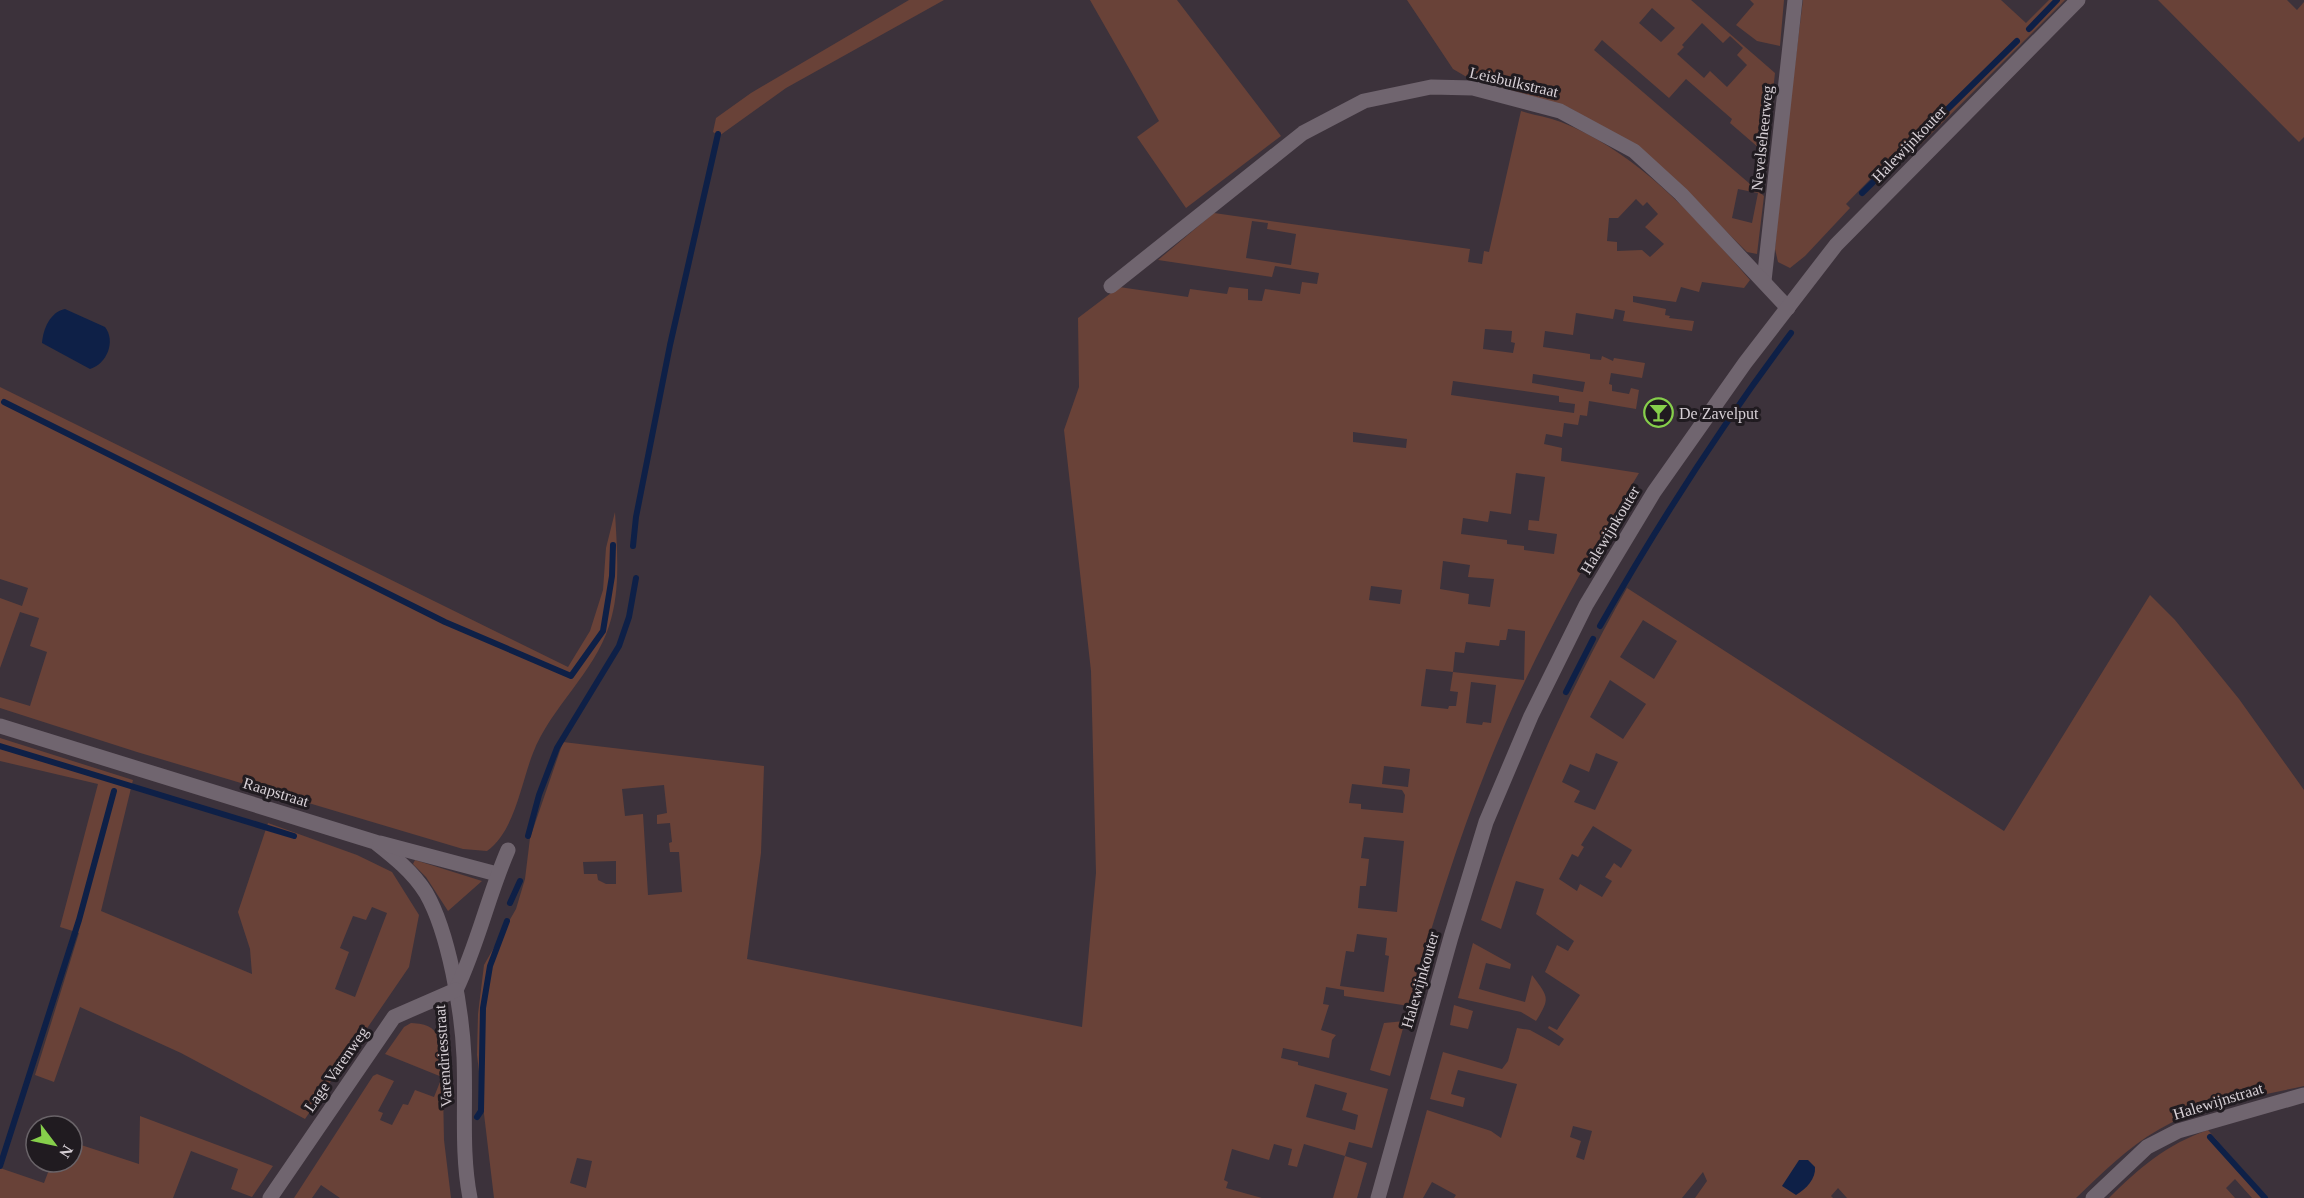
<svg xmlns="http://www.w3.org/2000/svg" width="2304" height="1198" font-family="'Times New Roman',serif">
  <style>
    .green { fill: #694238; fill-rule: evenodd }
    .water { fill: #0e2047 }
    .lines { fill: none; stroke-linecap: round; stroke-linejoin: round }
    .stream { stroke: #0e2047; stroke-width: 6 }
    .minor { stroke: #70656f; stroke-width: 15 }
    .labels { text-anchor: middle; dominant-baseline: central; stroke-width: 6; stroke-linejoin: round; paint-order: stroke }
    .street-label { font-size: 16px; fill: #d6cfd5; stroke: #201b20 }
    .poi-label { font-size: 16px; fill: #d6cfd5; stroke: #201b20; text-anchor: start }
  </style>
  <rect width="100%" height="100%" fill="#3c323b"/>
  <g class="green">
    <polygon points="909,0 944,0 786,88 719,136 713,132 716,118 751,93"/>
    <polygon points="1090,0 1177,0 1281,136 1186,208 1137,137 1159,121"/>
    <path d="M1407,0h284l84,73 -9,81 -36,-31 2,-4 -46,-40 -17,19 -67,-58 -8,10 170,146 -7,58 -10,-2 -90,-89 -87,-55 -105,-32 -12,-7zM1652,8l23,20 -14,14 -22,-19zM1702,23l21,20 7,-7 13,12 -6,7 10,10 -20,22 -17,-16 -6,7 -27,-24 7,-7 -2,-2zM1738,189l20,4 -6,30 -20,-5z"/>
    <polygon points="1750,0 1784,0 1780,46 1757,41 1736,25 1754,4"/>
    <polygon points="1803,0 2001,0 2026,23 2049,0 2065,0 1920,145 1912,136 1846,204 1850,208 1805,256 1790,268 1778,262 1775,249 1784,151"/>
    <polygon points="2158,0 2287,0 2297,10 2304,2 2304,137 2299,142"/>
    <path d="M1521,111c13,4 27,6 40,11 78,31 135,96 189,158l-6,8 -42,-6 -3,10 -18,-5 -5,15 -43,-6v6l33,7 -1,6 5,1 -1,2 25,3 -2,10 -69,-10 2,-10 -10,-2 -2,10 -37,-6 -3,22 -28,-4 -2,16 47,7v5l11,1 1,-4 11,5 1,-3 31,5 -3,15 -31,-5 -2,11 3,1v6l17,3 2,-6 8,2 -3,19 -47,-8 -2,15 -7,-1 -2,10 -14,-2 -2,14 -16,-3 -2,10 18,4 -1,13 78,12c-41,68 -80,136 -114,208 -50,103 -85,215 -116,325l-65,-10v-6l-18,-3 -3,17 6,1 -8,25 15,5 -4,5 -3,18 -46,-10 -2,10 17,4v3l90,24 -16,59 -23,-6 -4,14 22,7 -10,35h-24l12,-42 -41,-12 -7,23 -9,-2 4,-16 -18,-5 -5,16 -37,-11 -8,31 4,2 -2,6 36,10h-768l-17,-143 1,-41 6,-49 32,-56 9,-30 5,-41 33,-96 201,24 -3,87 -14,106 335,68 14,-154 -5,-202 -27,-241 15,-43 -1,-69 41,-31 69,10 2,-8 37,5 2,-7 19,2v11l14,1 3,-12 35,5 2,-12 15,2 2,-11 -44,-7 -3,11 -114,-17 56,-47 256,36 -2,13 14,2 2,-13 5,1zM1636,199l7,7 4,-4 11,12 -13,13 19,17 -14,13 -8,-7 -25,1v-9l-10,-1 2,-23h9zM1252,221l16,2 -1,6 29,5 -5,31 -45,-7zM1485,329l27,2 -1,11 4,1 -2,10 -30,-4zM1533,374l52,8 -2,10 -51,-9zM1453,381l106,15v6l16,2 -1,9 -123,-18zM1353,432l54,7 -1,9 -53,-6zM1516,473l29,4 -6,44 -10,-1 -1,10 29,4 -3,20 -30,-4v-4l-17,-2v-4l-46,-6 2,-16 25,4 2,-11 21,3zM1443,561l27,4 -2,12 26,2 -4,28 -22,-3 1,-10 -29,-5zM1371,586l31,4 -2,14 -31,-4zM1508,629l17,2 -1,49 -71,-8 2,-20 9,1 2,-11 33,4 1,-6h6zM1426,669l27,3 -3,19 8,1 -2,14h-7l-1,3 -27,-3zM1471,682l25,3 -5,38 -8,-1 -1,3 -16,-2zM1384,766l26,3 -2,18 -26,-3zM1352,784l50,6 3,5 -2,18 -42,-4v-5l-12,-1zM664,785l3,28 -10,2v9l13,-1 2,19 -3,1 1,9h9l3,40 -34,3 -5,-81 -18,2 -3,-27zM1364,837l40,4 -7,71 -39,-4 2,-22h6l3,-27 -8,-1zM616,861v23h-10l-8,-4 -1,-6h-13l-1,-12zM1357,934l30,4 -2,17 4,1 -5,36 -44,-6 6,-35 8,1zM1315,1084l32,9 -5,17 16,5 -3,15 -49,-13zM577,1158l15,3 -6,27 -16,-5z"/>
    <path d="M0,387l568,280 22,-36 13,-41 3,-42 9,-36c2,38 6,78 -6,114 -15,47 -58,81 -76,127 -12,30 -18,78 -46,98l-24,-2 -326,-97 -137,-44v-11l30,9 17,-54 -17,-6 9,-28 -19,-6 -20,56v-70l22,8 6,-18 -28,-9z"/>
    <path d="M1627,588l377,243 146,-236 25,25 64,79 65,91v296c-49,11 -103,18 -146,44 -30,17 -57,44 -82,68h-229l-9,-10 -7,8 2,2h-138l12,-17 -4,-9 -21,26h-228l2,-3 -24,-13 -9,16h-20l24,-88 64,21 10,7 16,-54 -59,-14 -7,24 14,4 -2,9 -33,-8 13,-47 59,17 6,-8 9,-33 13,2 29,16 5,-7 -16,-11 1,-2 8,4 23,-35 -35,-23 12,-27 11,6 6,-10 -38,-27 8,-25 -28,-8 -15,48 -20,-9c37,-117 86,-226 146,-332zM1643,620l34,21 -23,38 -34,-22zM1610,680l36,24 -23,35 -33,-22zM1596,753l22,9 -23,48 -21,-8 6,-11 -18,-9 8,-18 19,8zM1593,826l39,24 -11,18 -7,-5 -9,14 7,4 -10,16 -22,-13 -3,7 -18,-12 13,-25 6,3 6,-10 -3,-2zM1573,1126l19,5 -8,29 -8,-3 5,-16 -11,-4z"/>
    <path d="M0,738l133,42 -32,131 151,63 -2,-25 -12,-37 30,-89 89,32 35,17 27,43 -10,52 -104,152 -124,-66 -101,-46 -26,75 -19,-7 44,-142 -19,-6 38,-143 -98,-23zM372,907l15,6 -32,84 -20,-8 14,-37 -9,-4 13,-32 13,4z"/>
    <polygon points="415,860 482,881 448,911 426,877 413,864"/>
    <path d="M1473,943l38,21 -1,5 -24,-6 -7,26 46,13 7,-27c16,22 19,22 4,46l-15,-9 -63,-14z"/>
    <polygon points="1454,1005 1473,1011 1468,1029 1450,1025"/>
    <polygon points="1405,1021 1390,1076 1370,1070 1384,1023"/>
    <path d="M411,1023c17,1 23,4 31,19l2,98 7,58h-111l-19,-13 -9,13h-18l79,-122 4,-2 17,7 -16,30 5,2 -3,7 12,5 11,-21 5,1 7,-15 19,7 8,-20 -57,-23 19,-27z"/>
    <polygon points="140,1116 273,1166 252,1197 231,1189 238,1169 191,1151 173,1198 0,1198 0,1168 44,1183 52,1162 72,1162 72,1142 139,1164"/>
    <path d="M2208,1130l60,68h-16l-17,-19 -9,9 9,10h-126c30,-30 58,-54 99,-68z"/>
  </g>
  <g class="water">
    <path d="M65,309l40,18c11,14 2,37 -15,42l-48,-26c1,-14 8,-31 23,-34z"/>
    <path d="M1799,1160h9l7,7c1,12 -9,22 -19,28l-14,-9z"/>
  </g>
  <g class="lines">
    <g class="stream">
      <polyline points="2029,29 2057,0"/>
      <polyline points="1862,193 2017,41"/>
      <polyline points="4,402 445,622 571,676 603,631 612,576 613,545"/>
      <polyline points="633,546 636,517 670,345 718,134"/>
      <path d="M1600,626c58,-102 121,-200 191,-293"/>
      <polyline points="1566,692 1593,639"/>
      <polyline points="0,746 294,836"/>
      <polyline points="528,836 539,795 557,748 619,646 629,617 636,578"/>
      <polyline points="510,903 520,881"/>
      <polyline points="477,1117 481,1111 483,1008 490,966 507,921"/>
      <polyline points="2210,1137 2265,1198"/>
      <polyline points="0,1166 79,920 114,791"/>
    </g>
    <g class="minor">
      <polyline points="1764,281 1795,0"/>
      <polyline points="1111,286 1303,133 1364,101 1431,87 1473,88 1560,111 1634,151 1681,194 1788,308"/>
      <path d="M0,726l375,116c19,15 38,30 51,51 23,40 36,118 38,164 2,47 -3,95 6,141"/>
      <polyline points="380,843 497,874"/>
      <path d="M456,990c22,-46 32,-94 52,-140"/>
      <polyline points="270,1198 394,1017 456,990"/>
      <polyline points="1378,1198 1451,937 1486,822 1531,716 1586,605 1654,492 1745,363 1836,245 2078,0"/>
      <polyline points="2093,1198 2147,1147 2178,1131 2304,1095"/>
    </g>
  </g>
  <defs>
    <symbol id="bar-ring" viewBox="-11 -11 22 22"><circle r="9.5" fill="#201b20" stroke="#86cf4b" stroke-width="1.5"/><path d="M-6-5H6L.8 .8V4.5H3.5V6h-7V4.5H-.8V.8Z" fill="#86cf4b"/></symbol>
  </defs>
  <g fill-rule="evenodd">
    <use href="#bar-ring" x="1642" y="396" width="33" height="33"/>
  </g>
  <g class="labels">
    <g class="street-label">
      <text transform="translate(1514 82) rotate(13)">Leisbulkstraat</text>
      <text transform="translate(1762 138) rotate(-84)">Nevelseheerweg</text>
      <text transform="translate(1909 144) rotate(-46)">Halewijnkouter</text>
      <text transform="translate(1610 530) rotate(-59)">Halewijnkouter</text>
      <text transform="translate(276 792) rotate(17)">Raapstraat</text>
      <text transform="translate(1420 980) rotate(-74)">Halewijnkouter</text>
      <text transform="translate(443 1056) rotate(-94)">Varendriesstraat</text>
      <text transform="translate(336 1069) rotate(-55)">Lage Varenweg</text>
      <text transform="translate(2218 1101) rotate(-17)">Halewijnstraat</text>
    </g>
    <g class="poi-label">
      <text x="1679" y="413">De Zavelput</text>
    </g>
  </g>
  <g transform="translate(54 1144) rotate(122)"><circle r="28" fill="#201b20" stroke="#696368" stroke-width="1.5"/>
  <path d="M0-4.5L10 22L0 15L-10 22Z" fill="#86cf4b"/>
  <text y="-9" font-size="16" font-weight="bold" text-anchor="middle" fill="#d6cfd5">N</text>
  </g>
</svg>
